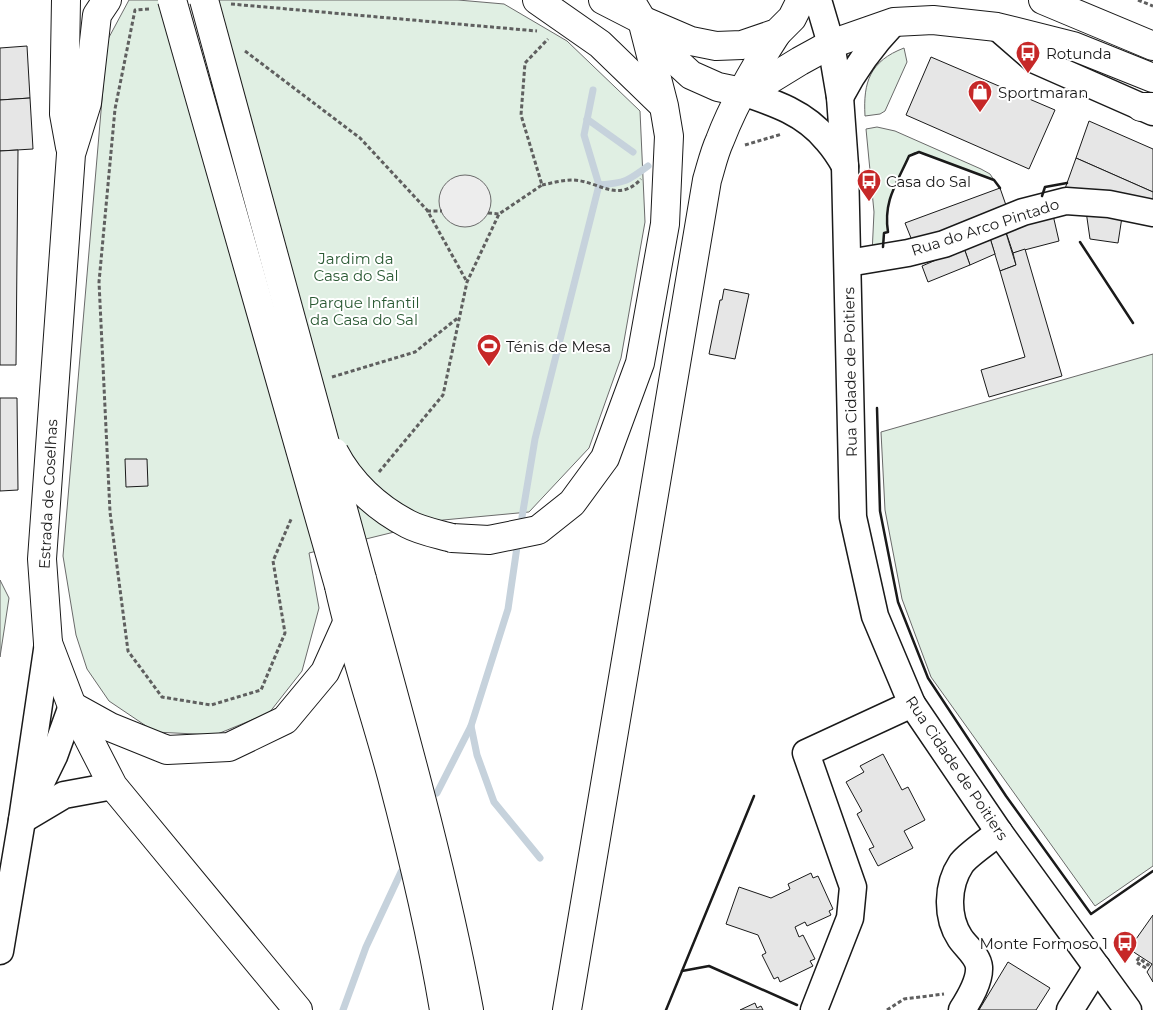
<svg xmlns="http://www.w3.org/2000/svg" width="1153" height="1010" font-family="Montserrat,sans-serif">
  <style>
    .green { fill: #e0efe3; stroke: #6a6a6a }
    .parking { fill: #ededed; stroke: #6a6a6a }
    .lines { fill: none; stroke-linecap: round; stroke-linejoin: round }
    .stream { stroke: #c6d2dc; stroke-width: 7 }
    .building { fill: #e6e6e6; stroke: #1a1a1a }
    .minor-casing { stroke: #1a1a1a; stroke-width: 29 }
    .major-casing { stroke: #1a1a1a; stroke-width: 30 }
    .highway-casing { stroke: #1a1a1a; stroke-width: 30 }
    .path { stroke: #5f5f5f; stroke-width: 3; stroke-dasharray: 4 2.5; stroke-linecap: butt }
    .minor { stroke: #fff; stroke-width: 26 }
    .major { stroke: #fff; stroke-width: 28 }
    .highway { stroke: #fff; stroke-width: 28 }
    .highway-bridge-casing { stroke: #1a1a1a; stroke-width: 30; stroke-linecap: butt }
    .highway-bridge { stroke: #fff; stroke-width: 28 }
    .wall { stroke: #1a1a1a; stroke-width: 2.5 }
    .labels { text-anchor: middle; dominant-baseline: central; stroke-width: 4; stroke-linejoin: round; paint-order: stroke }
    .poi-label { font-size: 15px; fill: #1a1a1a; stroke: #fff; text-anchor: start }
    .street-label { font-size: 15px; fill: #1a1a1a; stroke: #fff }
    .park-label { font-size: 15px; fill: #2b5a34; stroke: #fff }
  </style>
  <rect width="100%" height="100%" fill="#fff"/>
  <g class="green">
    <polygon points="129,0 458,0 504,4 567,41 640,111 645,222 621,358 589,448 529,512 443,520 309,553 319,608 302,671 269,713 215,735 155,732 109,701 87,669 76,635 63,556 107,41"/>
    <path d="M904,48l3,14 -22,49 -5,3 -15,2c-2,-34 5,-55 39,-68z"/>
    <path d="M877,127l18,4 86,38 9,5 4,6 -75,-28 -5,1 -5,3c-12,27 -26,46 -21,76l-4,1 -1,20 -11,1 2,-42 -8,-83z"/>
    <polygon points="1153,354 1153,866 1095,906 931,677 902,599 885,510 881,432"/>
    <polygon points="0,580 9,598 0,657"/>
  </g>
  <circle class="parking" cx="465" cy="201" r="26"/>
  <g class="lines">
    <g class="stream">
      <path d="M593,90l-9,45 15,50c26,-2 29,-4 49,-19"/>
      <polyline points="587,119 633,152"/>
      <polyline points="522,517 535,439 599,185"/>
      <polyline points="517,547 508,609 471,726 477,755 494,802 540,858"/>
      <polyline points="437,793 471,726"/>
      <polyline points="343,1010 366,947 401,872"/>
    </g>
  </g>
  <g class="building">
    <polygon points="27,46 30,98 0,100 0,48"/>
    <polygon points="931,57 1055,110 1029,169 906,115"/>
    <polygon points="30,98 33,149 0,151 0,100"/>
    <polygon points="1089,121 1153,149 1153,192 1076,158"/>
    <polygon points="18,150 16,365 0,365 0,151"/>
    <polygon points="1076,158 1153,192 1153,206 1062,197"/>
    <polygon points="1000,188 1008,211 915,248 905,223"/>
    <polygon points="1086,211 1122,217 1118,243 1090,239"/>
    <polygon points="1053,215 1059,241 1013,253 1004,226"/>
    <polygon points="1006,233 1016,265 1000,271 990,238"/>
    <polygon points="990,238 995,254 970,265 964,248"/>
    <polygon points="964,248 970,265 928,282 922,266"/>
    <polygon points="1025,249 1062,376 989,397 981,370 1025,357 1000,271 1016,265 1013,253"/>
    <polygon points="724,289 749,294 735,359 709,354 720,300 722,300"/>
    <polygon points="0,398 17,398 18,490 0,491"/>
    <polygon points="125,459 147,459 148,486 126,487"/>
    <polygon points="883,754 902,790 908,787 925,820 904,831 913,848 878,866 869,849 874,847 857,814 862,811 846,782 864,772 860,766"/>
    <polygon points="811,873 813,878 818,876 833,909 829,911 831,915 807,926 805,922 795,927 799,937 803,935 815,959 810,961 813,966 780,982 778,977 774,979 762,955 766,953 758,935 726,924 739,887 771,898 790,889 788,884"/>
    <polygon points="1153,915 1153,982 1147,972 1152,964 1129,949"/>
    <polygon points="1008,962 1050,988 1036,1010 979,1010"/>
    <polygon points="755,1003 757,1008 761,1006 763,1010 740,1010"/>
  </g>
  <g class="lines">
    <defs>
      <g id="minor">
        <polyline points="818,0 831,44 840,97 845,166 853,517 875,616 912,704 999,832 1128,1010"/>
        <polyline points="188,7 198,17 201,28 197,39 206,72"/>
        <polyline points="997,27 1035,60 1153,112"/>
        <path d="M742,92c33,11 63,21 85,48 7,8 13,17 18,26"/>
        <path d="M840,97c15,-29 31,-51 54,-75"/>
        <polyline points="848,263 908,253 944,244 1023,212 1066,201 1109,204 1153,213"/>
        <polyline points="33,799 54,756 72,706"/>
        <polyline points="22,820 64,795 113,786"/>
        <polyline points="0,951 22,820 48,643"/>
        <polyline points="814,1010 850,918 853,887 806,753 912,704"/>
        <path d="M962,1010c7,-11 18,-29 17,-43 -1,-11 -13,-20 -19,-29 -14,-21 -13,-53 1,-74 6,-9 29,-24 38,-32"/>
        <polyline points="1070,1010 1097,967"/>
      </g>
      <g id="major">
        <polyline points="66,0 64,114 70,147"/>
        <polyline points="603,0 642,20 691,41 716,46 742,45 777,33 792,18 801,0"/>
        <polyline points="630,0 642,20 667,53 691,75 718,87 742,92 769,80 800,61 831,44 894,22 933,20 997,27 1073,46 1153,78"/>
        <polyline points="1043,0 1153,46"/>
        <polyline points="1141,107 1153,107"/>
        <polyline points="48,643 42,559 71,154 87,103 97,15 107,0"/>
      </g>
      <g id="highway">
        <polyline points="537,0 600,44 663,105"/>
        <polyline points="452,538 489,540 538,530 572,503 605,458 640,363 665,224 669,136 664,106 642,20"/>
        <path d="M362,579c39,143 80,286 107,431"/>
        <path d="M339,586c14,65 36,127 53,191 20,76 39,155 52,233"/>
        <polyline points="48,643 72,706 113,786 298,1010"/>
        <polyline points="72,706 110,727 167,750 229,747 285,720 325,672 347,623"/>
        <path d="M567,1010l140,-830c4,-13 7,-27 13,-40 14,-37 35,-73 57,-107"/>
      </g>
    </defs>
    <use href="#minor" class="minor-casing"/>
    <use href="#major" class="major-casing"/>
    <use href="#highway" class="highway-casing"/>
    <g class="path">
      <polyline points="1138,0 1153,6"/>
      <polyline points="231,4 537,31"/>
      <polyline points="149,9 135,10 115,109 99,282 110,512 128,651 162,697 211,705 261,690 285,633 273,561 292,517"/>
      <polyline points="245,51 360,138 427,210 467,282"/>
      <polyline points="745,145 782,134"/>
      <path d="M542,185c10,-2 21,-5 31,-5 26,1 45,24 68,-1"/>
      <polyline points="427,211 442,211"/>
      <polyline points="488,213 499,214"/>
      <polyline points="332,377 415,352 459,317"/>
      <polyline points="379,472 443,395 467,282 499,214 542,185 521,115 525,63 548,39"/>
      <polyline points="1146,968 1136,962 1139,958 1148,965 1149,963"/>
      <polyline points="887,1010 904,999 944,994"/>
    </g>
    <use href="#minor" class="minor"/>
    <use href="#major" class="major"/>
    <use href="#highway" class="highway"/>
    <defs>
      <g id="highway-bridge">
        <polyline points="172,0 339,586"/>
        <polyline points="204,0 362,579"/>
        <path d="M334,452c16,31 43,56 74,72 13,7 30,10 44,14"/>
      </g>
    </defs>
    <use href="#highway-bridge" class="highway-bridge-casing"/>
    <use href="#highway-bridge" class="highway-bridge"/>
    <g class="wall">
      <polyline points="1042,196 1045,187 1067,183"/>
      <polyline points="1080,242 1133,323"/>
      <path d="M883,247l1,-14 4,-1c-5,-31 9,-49 21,-76l10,-4 75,28 6,8"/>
      <polyline points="877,408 880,511 898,602 928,678 1006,796 1091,914 1153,871"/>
      <polyline points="682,971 709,966 797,1005"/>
      <polyline points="666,1010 754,796"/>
    </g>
  </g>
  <defs>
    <symbol id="bus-pin" viewBox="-11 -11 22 30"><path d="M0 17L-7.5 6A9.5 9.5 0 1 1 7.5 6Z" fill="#c62828" stroke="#fff"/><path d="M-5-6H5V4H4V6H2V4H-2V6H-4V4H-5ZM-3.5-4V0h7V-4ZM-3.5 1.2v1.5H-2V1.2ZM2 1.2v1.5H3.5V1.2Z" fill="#fff"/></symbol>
    <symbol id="shop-pin" viewBox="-11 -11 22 30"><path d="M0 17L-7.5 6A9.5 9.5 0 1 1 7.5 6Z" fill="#c62828" stroke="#fff"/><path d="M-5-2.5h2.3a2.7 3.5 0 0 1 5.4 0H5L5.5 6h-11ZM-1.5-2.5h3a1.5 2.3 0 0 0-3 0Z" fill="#fff"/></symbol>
    <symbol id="stadium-pin" viewBox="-11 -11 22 30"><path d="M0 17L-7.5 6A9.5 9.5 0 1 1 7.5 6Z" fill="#c62828" stroke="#fff"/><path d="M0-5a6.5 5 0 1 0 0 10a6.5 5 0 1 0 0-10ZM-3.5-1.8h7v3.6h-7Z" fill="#fff"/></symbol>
  </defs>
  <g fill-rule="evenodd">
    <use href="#bus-pin" x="1014" y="39" width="28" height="38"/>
    <use href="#shop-pin" x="966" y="78" width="28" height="38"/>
    <use href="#bus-pin" x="855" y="167" width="28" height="38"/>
    <use href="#stadium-pin" x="475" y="332" width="28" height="38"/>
    <use href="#bus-pin" x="1111" y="929" width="28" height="38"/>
  </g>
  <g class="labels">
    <g class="poi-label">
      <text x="1046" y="53">Rotunda</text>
      <text x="998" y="92">Sportmaran</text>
      <text x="886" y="181">Casa do Sal</text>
      <text x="506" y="346">Ténis de Mesa</text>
      <text x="1108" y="943" text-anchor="end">Monte Formoso 1</text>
    </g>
    <g class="street-label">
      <text transform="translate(985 227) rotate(-18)">Rua do Arco Pintado</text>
      <text transform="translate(850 372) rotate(-91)">Rua Cidade de Poitiers</text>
      <text transform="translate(48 494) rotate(-87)">Estrada de Coselhas</text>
      <text transform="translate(957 768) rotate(56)">Rua Cidade de Poitiers</text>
    </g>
    <g class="park-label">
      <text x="356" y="258">Jardim da<tspan x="356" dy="17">Casa do Sal</tspan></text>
      <text x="364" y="302">Parque Infantil<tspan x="364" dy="17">da Casa do Sal</tspan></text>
    </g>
  </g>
</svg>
